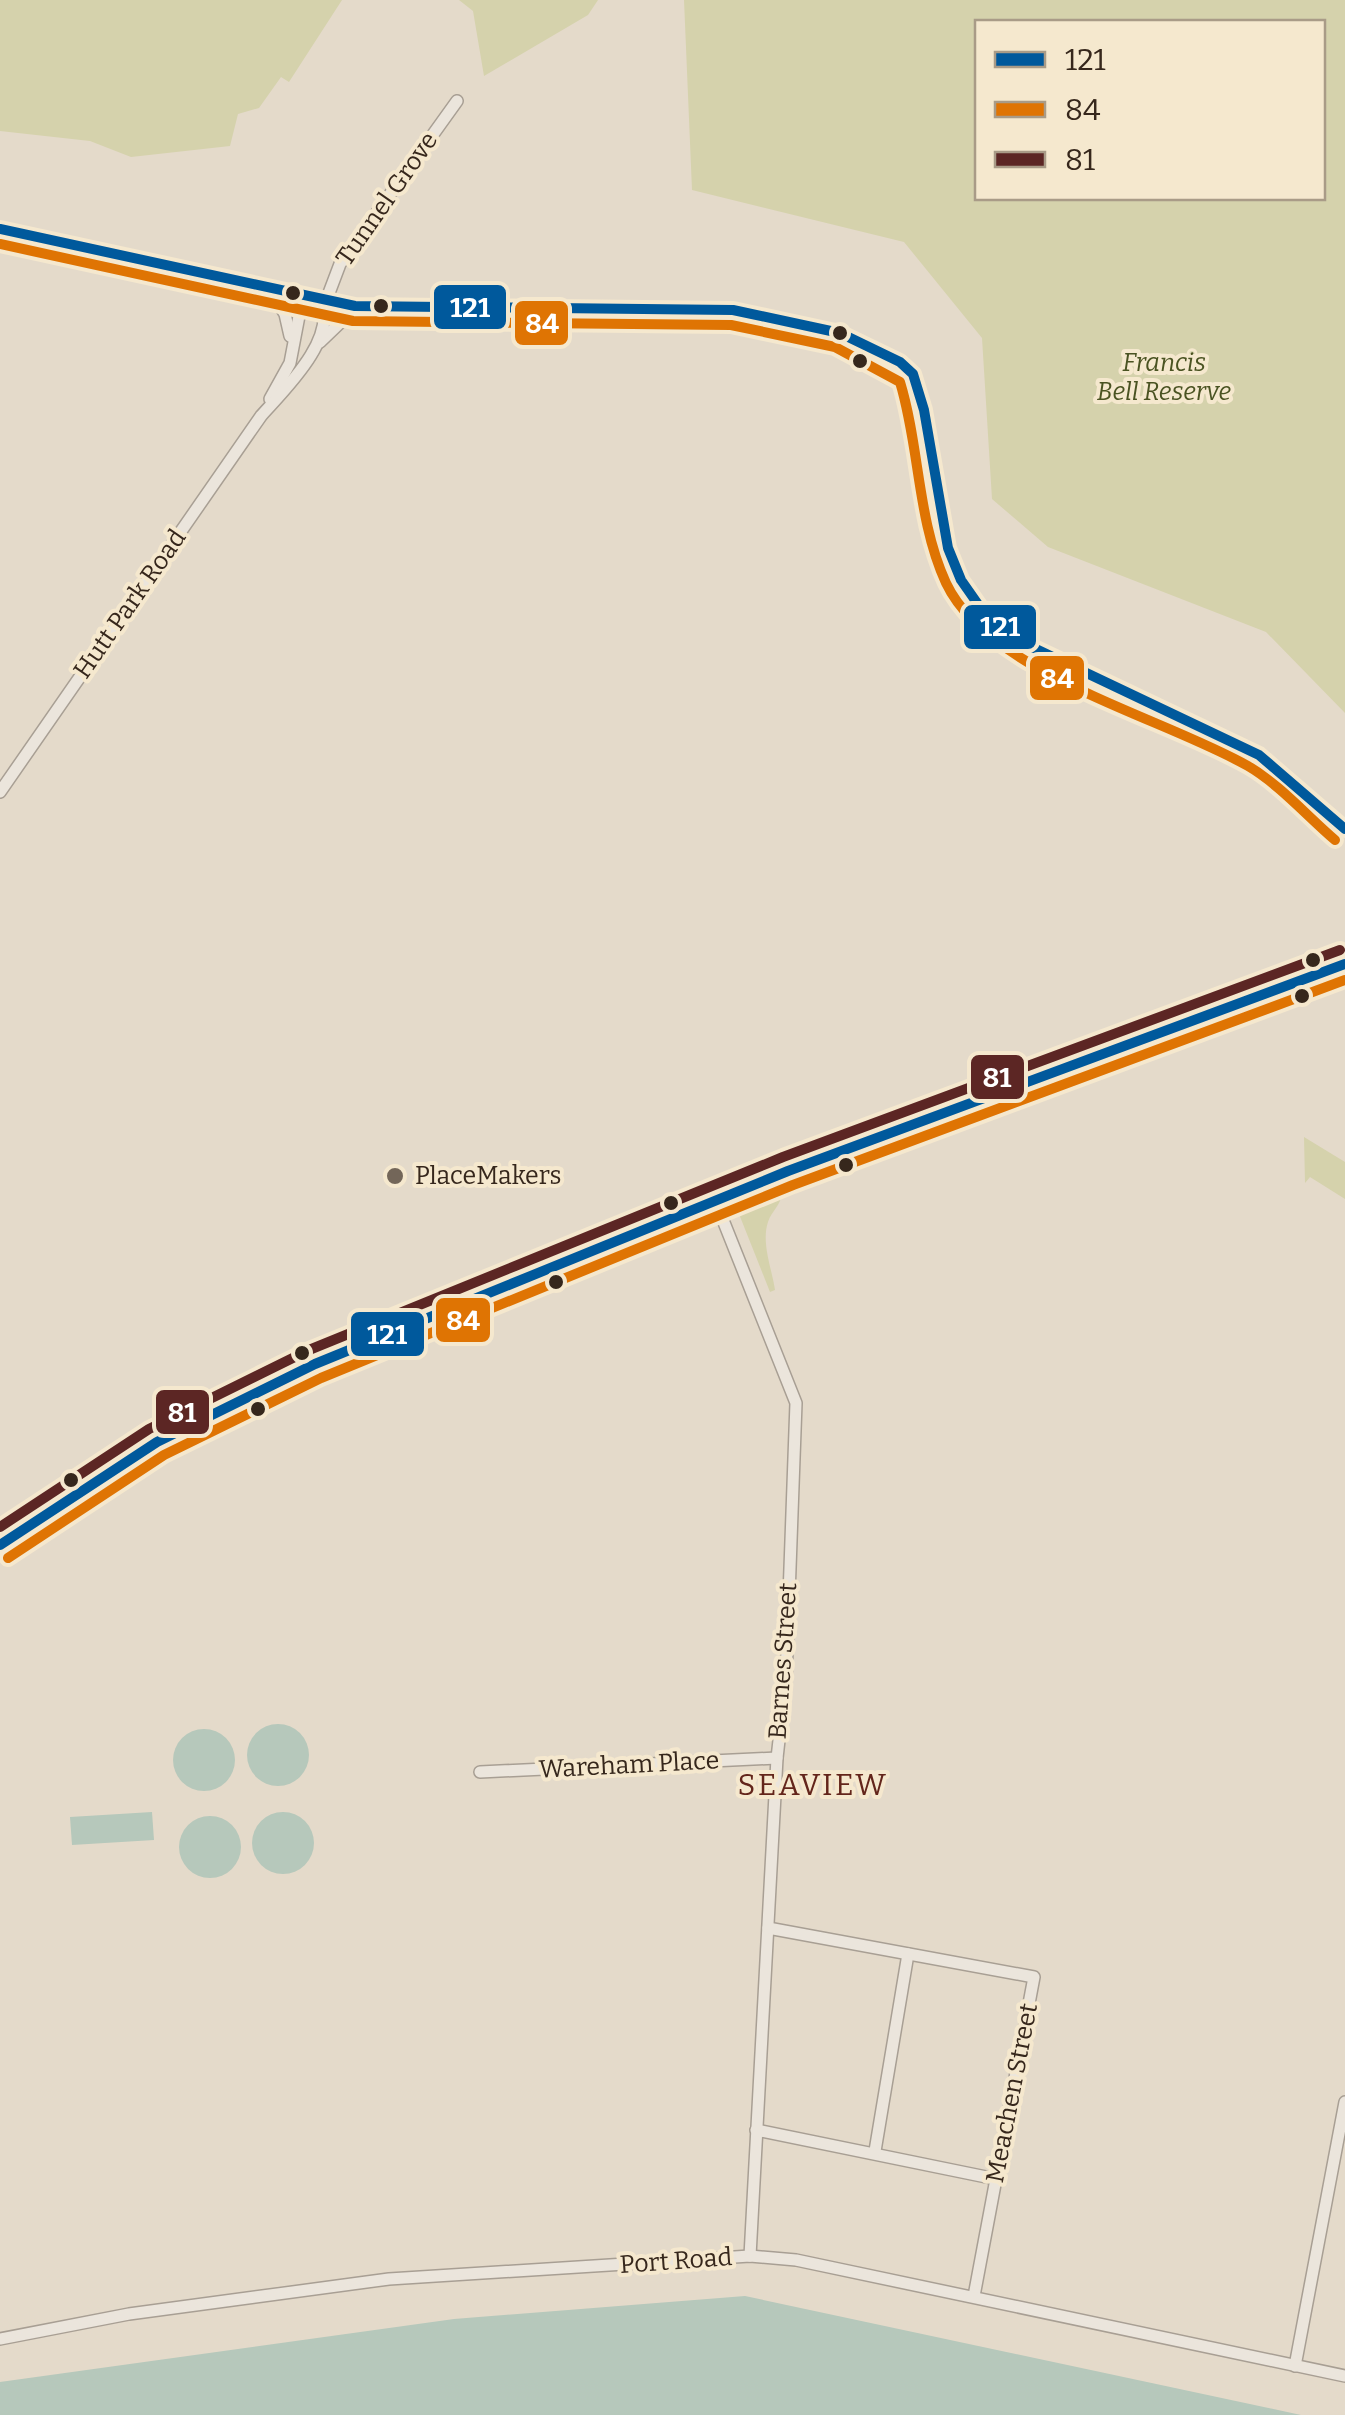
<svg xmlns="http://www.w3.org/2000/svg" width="1345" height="2415" font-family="Bitter,serif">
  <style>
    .green { fill: #d5d2ac; fill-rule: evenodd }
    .water { fill: #b6c8bb }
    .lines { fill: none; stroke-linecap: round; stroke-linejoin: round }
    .street-casing { stroke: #a89f94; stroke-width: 14 }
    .secondary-casing { stroke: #988f84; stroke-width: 20 }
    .street { stroke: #ebe5dc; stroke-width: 11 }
    .secondary { stroke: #ebe5dc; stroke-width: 18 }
    .bus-1-casing { stroke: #f5e8ce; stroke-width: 18 }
    .bus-2-casing { stroke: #f5e8ce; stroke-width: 18 }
    .bus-3-casing { stroke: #f5e8ce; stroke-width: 18 }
    .bus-1 { stroke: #00599c; stroke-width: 10 }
    .bus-2 { stroke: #df7403; stroke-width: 10 }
    .bus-3 { stroke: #5c2624; stroke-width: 10 }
    .bus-dot { fill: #36271c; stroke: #f5e8ce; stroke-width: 4 }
    .poi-dot { fill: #736659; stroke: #f5e8ce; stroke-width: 4 }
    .labels { text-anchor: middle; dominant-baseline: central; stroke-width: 8; stroke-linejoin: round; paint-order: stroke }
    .street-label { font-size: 25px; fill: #36271c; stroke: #f5e8ce }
    .park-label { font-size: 25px; font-style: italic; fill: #4a5322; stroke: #f5e8ce }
    .poi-label { font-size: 25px; fill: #36271c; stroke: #f5e8ce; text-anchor: start }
    .quarter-label { font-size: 30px; letter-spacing: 2.5px; fill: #63251b; stroke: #f5e8ce }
    .line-badge { stroke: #f5e8ce; stroke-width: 4 }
    .badge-label { font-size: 28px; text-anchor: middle; font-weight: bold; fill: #fff }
  </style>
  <rect width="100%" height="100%" fill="#e4daca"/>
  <g class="green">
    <polygon points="0,0 342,0 289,82 281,77 259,108 238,114 230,146 131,157 90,141 0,131"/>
    <polygon points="459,0 598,0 588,15 484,76 473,11"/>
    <path d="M684,0h661v713l-79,-81 -218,-85 -56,-48 -10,-161 -78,-96 -212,-52zM978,22h344v176h-344z"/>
    <polygon points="1304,1137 1345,1162 1345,1199 1310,1177 1305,1183"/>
    <path d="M782,1192c-1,14 -10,18 -14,30 -7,21 4,47 7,68l-5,2 -31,-78 4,-8z"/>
  </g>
  <g class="water">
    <circle cx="278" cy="1755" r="31"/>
    <circle cx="204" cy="1760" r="31"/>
    <polygon points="152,1812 154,1840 72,1845 70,1817"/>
    <circle cx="283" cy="1843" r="31"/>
    <circle cx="210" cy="1847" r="31"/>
    <polygon points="745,2296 1301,2415 0,2415 0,2382 454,2319"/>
  </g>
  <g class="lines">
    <defs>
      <g id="street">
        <path d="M0,229l355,77 378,4 107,23 60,29 13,12c38,98 2,191 100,264l246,117 86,74"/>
        <polyline points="268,287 285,314 290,336"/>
        <polyline points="326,301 340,264 457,101"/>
        <polyline points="320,342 345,318 370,310"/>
        <polyline points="270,399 290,363 299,316 321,300"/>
        <path d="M0,792l261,-376c23,-26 77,-77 60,-116"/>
        <polyline points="715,1200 796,1403 786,1678 777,1758 750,2256"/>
        <polyline points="480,1772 777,1758"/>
        <polyline points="768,1928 1034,1977 974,2296"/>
        <polyline points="756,2130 996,2179"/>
        <polyline points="875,2151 908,1954"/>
        <polyline points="0,2339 129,2314 389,2279 750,2256 796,2260 1345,2376"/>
        <polyline points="1295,2366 1345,2102"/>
      </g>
      <polyline id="secondary" points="0,1545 157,1442 315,1364 788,1171 1345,964"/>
    </defs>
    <use href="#street" class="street-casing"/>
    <use href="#secondary" class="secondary-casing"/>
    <use href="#street" class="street"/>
    <use href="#secondary" class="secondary"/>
    <defs>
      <g id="bus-1">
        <polyline points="0,229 355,306 733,310 840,333 900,362 913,374 924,410 948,548 961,580 982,610 1013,638 1259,755 1345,829"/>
        <polyline points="0,1545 157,1442 315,1364 788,1171 1345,964"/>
      </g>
      <g id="bus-2">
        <path d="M0,244l353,77 378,4 104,22 65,35c20,66 17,138 46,201 43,91 216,134 302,183 31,18 60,51 87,74"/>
        <polyline points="8,1558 164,1455 321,1378 793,1185 1345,980"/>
      </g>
      <polyline id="bus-3" points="0,1527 149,1429 309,1350 783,1157 1340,950"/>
    </defs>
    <use href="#bus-1" class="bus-1-casing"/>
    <use href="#bus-2" class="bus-2-casing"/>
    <use href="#bus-3" class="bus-3-casing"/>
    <use href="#bus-1" class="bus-1"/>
    <use href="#bus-2" class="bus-2"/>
    <use href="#bus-3" class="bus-3"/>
  </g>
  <g class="bus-dot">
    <circle cx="293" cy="293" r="9"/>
    <circle cx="381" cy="306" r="9"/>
    <circle cx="840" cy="333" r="9"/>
    <circle cx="860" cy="361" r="9"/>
    <circle cx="1313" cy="960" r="9"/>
    <circle cx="1302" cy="996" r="9"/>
    <circle cx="846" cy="1165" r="9"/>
    <circle cx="671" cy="1203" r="9"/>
    <circle cx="556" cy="1282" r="9"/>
    <circle cx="302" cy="1353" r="9"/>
    <circle cx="258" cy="1409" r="9"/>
    <circle cx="71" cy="1480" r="9"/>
  </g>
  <circle class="poi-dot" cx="395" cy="1176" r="10"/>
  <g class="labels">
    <g class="street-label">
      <text transform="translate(387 199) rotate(-55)">Tunnel Grove</text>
      <text transform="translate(130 604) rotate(-55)">Hutt Park Road</text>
      <text transform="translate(783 1661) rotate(-86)">Barnes Street</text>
      <text transform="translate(629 1765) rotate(-3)">Wareham Place</text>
      <text transform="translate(1012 2093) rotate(-79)">Meachen Street</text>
      <text transform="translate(676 2261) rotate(-4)">Port Road</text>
    </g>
    <g class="park-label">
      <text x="1164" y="363">Francis<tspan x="1164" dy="29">Bell Reserve</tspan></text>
    </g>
    <g class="poi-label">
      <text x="415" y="1176">PlaceMakers</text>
    </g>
    <g class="quarter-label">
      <text x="813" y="1785">SEAVIEW</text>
    </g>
  </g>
  <g class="line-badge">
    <rect x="432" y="283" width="76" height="48" rx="10" fill="#00599c"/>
    <rect x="513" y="299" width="57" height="48" rx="10" fill="#df7403"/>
    <rect x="962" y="603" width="76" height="48" rx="10" fill="#00599c"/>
    <rect x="1028" y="654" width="58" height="48" rx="10" fill="#df7403"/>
    <rect x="969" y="1053" width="57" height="48" rx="10" fill="#5c2624"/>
    <rect x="434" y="1296" width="58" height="48" rx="10" fill="#df7403"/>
    <rect x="349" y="1310" width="77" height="48" rx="10" fill="#00599c"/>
    <rect x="154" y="1388" width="57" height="48" rx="10" fill="#5c2624"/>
  </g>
  <g class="badge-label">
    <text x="470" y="317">121</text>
    <text x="542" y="333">84</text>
    <text x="1000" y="636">121</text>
    <text x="1057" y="688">84</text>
    <text x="997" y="1087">81</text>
    <text x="463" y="1330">84</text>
    <text x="387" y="1344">121</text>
    <text x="182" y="1422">81</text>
  </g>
  <rect x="975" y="20" width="350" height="180" fill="#f5e8ce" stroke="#a99b87" stroke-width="2.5"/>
  <rect x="995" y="52" width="50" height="15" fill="#00599c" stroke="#a99b87" stroke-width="2.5"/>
  <text x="1065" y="70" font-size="30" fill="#36271c">121</text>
  <rect x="995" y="102" width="50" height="15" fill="#df7403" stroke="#a99b87" stroke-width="2.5"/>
  <text x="1065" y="120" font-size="30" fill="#36271c">84</text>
  <rect x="995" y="152" width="50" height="15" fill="#5c2624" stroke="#a99b87" stroke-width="2.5"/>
  <text x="1065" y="170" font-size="30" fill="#36271c">81</text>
</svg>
